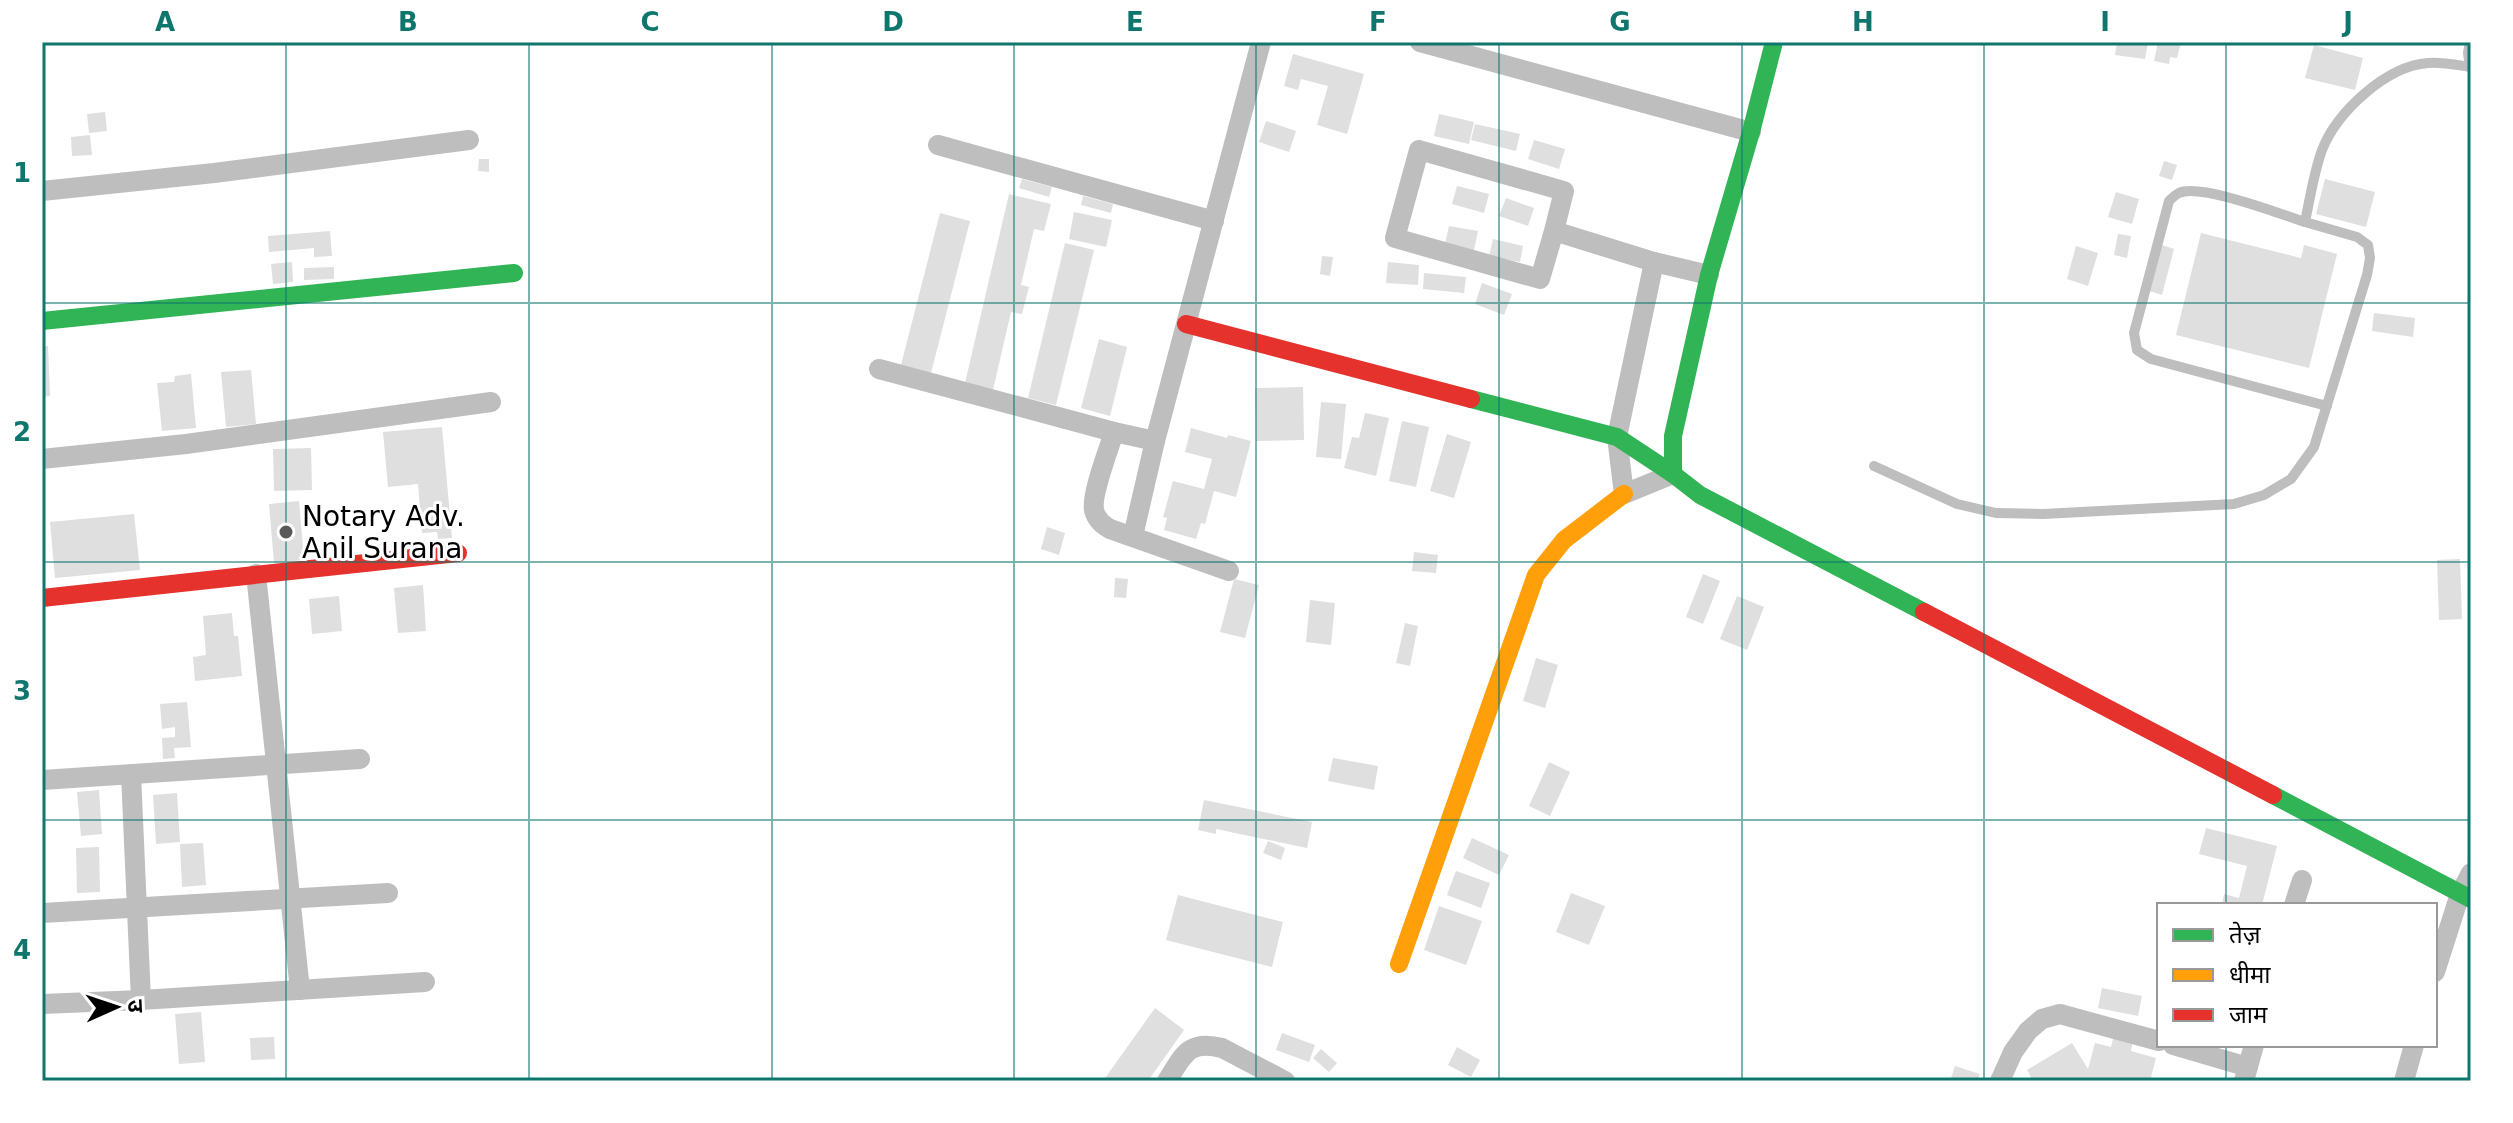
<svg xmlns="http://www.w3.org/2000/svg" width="2513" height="1123" font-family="'DejaVu Sans','Noto Sans Devanagari',sans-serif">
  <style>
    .building { fill: #dfdfdf }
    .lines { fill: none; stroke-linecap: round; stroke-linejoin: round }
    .lane { stroke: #bebebe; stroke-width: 10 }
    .street { stroke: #bebebe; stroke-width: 20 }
    .fast { stroke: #30b455; stroke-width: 18 }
    .slow { stroke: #ff9f0a; stroke-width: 18 }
    .jam { stroke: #e5322d; stroke-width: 18 }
    .grid { fill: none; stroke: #0f766e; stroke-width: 2; stroke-opacity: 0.55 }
    .poi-dot { fill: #595959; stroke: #fff; stroke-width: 3 }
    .labels { text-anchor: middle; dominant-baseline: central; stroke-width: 6; stroke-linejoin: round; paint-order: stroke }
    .poi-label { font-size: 28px; fill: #000; stroke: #fff; text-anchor: start }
    .neatline { fill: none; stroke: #0f766e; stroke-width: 3 }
    .grid-label { font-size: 26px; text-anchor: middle; font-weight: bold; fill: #0f766e }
  </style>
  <rect width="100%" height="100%" fill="#fff"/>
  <g class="building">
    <polygon points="2117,42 2148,42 2145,59 2115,55"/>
    <polygon points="2158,42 2181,42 2177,58 2170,57 2169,64 2154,61"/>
    <polygon points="2314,45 2363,58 2355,90 2305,78"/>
    <polygon points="1293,54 1364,74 1347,134 1317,125 1328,86 1301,79 1298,90 1284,86"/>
    <polygon points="105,112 107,131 89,133 87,114"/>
    <polygon points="1439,114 1474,122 1469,144 1434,136"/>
    <polygon points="1266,121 1296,131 1289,152 1259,142"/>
    <polygon points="1475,124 1520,134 1516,151 1471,140"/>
    <polygon points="90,135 92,155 72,156 71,137"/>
    <polygon points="1534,140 1565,149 1559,169 1528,159"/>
    <polygon points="479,159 489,159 489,172 478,171"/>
    <polygon points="2164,161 2177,165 2172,180 2159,176"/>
    <polygon points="1022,179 1052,187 1049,197 1019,188"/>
    <polygon points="2325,179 2375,192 2366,227 2316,214"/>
    <polygon points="1457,186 1489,194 1484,213 1452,204"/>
    <polygon points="2116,192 2139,199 2132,224 2108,217"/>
    <polygon points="1009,194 1051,204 1044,231 1034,229 1021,285 1029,287 1022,314 1011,312 993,390 965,383"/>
    <polygon points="1083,196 1113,204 1111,213 1081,205"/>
    <polygon points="1506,198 1534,208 1528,226 1499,216"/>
    <polygon points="1074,212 1112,220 1106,247 1069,239"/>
    <polygon points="940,213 970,221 931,373 901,365"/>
    <polygon points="1449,226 1478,231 1474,250 1445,244"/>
    <polygon points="330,231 332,256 314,257 314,248 269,252 268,236"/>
    <polygon points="2201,233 2301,258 2304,245 2337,254 2309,368 2176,335"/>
    <polygon points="2118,234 2131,236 2127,258 2114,255"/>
    <polygon points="1493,239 1523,246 1520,262 1489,256"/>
    <polygon points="1065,243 1094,250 1056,405 1028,398"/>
    <polygon points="2162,245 2174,249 2162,295 2149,291"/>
    <polygon points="2076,246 2098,253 2088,286 2067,279"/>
    <polygon points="1322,256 1333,257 1330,276 1320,274"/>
    <polygon points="292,262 293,282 273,284 271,264"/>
    <polygon points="1388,262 1419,265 1418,285 1386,283"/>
    <polygon points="334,267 334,279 304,280 304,268"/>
    <polygon points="1424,273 1466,277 1464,293 1423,289"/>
    <polygon points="1482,283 1512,294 1504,315 1475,304"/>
    <polygon points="2374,313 2415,318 2413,337 2372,331"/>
    <polygon points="1099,339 1127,347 1110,416 1081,408"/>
    <polygon points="42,346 48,346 50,396 42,397"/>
    <polygon points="251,370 256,424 226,427 221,372"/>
    <polygon points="191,374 196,428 162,431 157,383 174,382 175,376"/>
    <polygon points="1303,387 1304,440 1256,441 1255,388"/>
    <polygon points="1321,402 1346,404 1341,459 1316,457"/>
    <polygon points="1365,413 1389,418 1376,476 1344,468 1352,437 1359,438"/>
    <polygon points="1402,421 1429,427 1416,487 1389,481"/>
    <polygon points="442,427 452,538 438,539 437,532 422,533 418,484 388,487 383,432"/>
    <polygon points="1191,428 1227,438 1228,435 1251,441 1236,497 1214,491 1205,524 1201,523 1196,539 1164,530 1167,518 1163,517 1173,481 1204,489 1212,459 1185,452"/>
    <polygon points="1447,434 1471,442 1454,498 1430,491"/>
    <polygon points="311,448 312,490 274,491 273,449"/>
    <polygon points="299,501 304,560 274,563 269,504"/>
    <polygon points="134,514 140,570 55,578 50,522"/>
    <polygon points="1047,527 1065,533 1059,555 1041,549"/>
    <polygon points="1414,552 1438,555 1436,573 1412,571"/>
    <polygon points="2460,559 2462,619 2439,620 2437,560"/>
    <polygon points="1703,574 1720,581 1703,624 1686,617"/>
    <polygon points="1115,578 1128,579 1126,598 1114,597"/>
    <polygon points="1234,579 1259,585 1245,638 1220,632"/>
    <polygon points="423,585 426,631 398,633 394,588"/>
    <polygon points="339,596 342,631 312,634 309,599"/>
    <polygon points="1737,596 1764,607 1747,650 1720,639"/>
    <polygon points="1310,600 1335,603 1331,645 1306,642"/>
    <polygon points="232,613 234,636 238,636 242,676 195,681 193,657 206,655 203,616"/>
    <polygon points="1405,623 1418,626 1410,666 1396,663"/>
    <polygon points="1536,658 1558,665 1545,708 1523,701"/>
    <polygon points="187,702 191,747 174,748 175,758 163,759 162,738 175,737 175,727 162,729 160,704"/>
    <polygon points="1333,758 1378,766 1374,790 1328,781"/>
    <polygon points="1549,762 1570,772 1550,816 1529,806"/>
    <polygon points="99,790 102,834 81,836 77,792"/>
    <polygon points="177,793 180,842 156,844 153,795"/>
    <polygon points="1204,800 1312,822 1307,848 1216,829 1216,834 1198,830"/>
    <polygon points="2206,828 2277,846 2262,905 2222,905 2224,894 2239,898 2247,866 2199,854"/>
    <polygon points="1472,838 1509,855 1499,875 1463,858"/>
    <polygon points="1268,841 1285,848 1281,860 1263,853"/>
    <polygon points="203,843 206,885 182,887 180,844"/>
    <polygon points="99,847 100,892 77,893 76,848"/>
    <polygon points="1456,871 1490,883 1481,908 1447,895"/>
    <polygon points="1571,893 1605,906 1589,945 1556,932"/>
    <polygon points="1178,895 1283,922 1272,967 1166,940"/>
    <polygon points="1439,906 1482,921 1466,965 1424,950"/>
    <polygon points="2102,988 2142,996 2138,1016 2098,1008"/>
    <polygon points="1155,1008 1184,1030 1148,1081 1103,1081"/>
    <polygon points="201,1012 205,1062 179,1064 175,1014"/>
    <polygon points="1282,1033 1315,1045 1309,1062 1276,1050"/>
    <polygon points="2114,1035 2133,1040 2131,1051 2156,1058 2150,1081 2033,1081 2027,1070 2072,1043 2088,1069 2095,1043 2111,1047"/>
    <polygon points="274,1037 275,1059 251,1060 250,1038"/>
    <polygon points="1457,1047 1480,1060 1471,1077 1448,1065"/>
    <polygon points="1321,1049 1337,1063 1329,1072 1313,1058"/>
    <polygon points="1955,1066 1980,1074 1977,1081 1950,1081"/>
  </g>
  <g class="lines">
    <g class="lane">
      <polyline points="2470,67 2468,53 2470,42"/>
      <path d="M2305,222c-25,-8 -105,-39 -126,-29 -4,2 -7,5 -10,8l-35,132 3,17 14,9 176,47"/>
      <path d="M1874,466l83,38 39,9 47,1 191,-10 30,-9 27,-16 23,-32 53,-172 3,-17 -2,-13 -11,-8 -52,-15c5,-24 9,-50 17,-72 15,-38 64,-84 106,-87 14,-1 29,2 43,4"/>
    </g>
    <g class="street">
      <polyline points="1420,42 1751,132"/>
      <polyline points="938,145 1214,221"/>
      <polyline points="42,191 214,173 469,140"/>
      <polyline points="1554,231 1540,279 1395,238 1419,150 1564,191 1554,231 1654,262 1617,437 1624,494 1673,474"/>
      <polyline points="1654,262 1709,275"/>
      <polyline points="879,369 1114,432 1155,441"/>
      <path d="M1114,432c-5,17 -23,62 -20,78 2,9 9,15 16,19l119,42"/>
      <polyline points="42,459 186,444 491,402"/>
      <polyline points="1133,536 1155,441 1261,42"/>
      <polyline points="256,574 300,990"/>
      <polyline points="131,774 141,1000"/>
      <polyline points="42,780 360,759"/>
      <polyline points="2294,905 2302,880"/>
      <polyline points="42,913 388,893"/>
      <polyline points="2435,972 2460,894 2471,873"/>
      <polyline points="42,1004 141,1000 425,982"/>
      <polyline points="2173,1045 2248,1067"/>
      <path d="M1167,1081c16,-25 21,-42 55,-33l63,33"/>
      <polyline points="2000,1081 2013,1052 2028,1031 2042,1019 2060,1014 2159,1041"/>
      <polyline points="2244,1081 2254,1045"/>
      <polyline points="2404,1081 2414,1045"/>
    </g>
    <g class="fast">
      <polyline points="1774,42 1751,132 1709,275 1673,436 1673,474 1700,495 1924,612"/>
      <polyline points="42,321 514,273"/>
      <polyline points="1471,399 1617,437 1673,474"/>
      <polyline points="2273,795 2471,899"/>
    </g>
    <polyline class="slow" points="1399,964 1536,575 1564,540 1624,494"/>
    <g class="jam">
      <polyline points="1186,324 1471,399"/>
      <polyline points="42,598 458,553"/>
      <polyline points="1924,612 2273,795"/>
    </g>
  </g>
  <path class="grid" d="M286,42v1039M529,42v1039M772,42v1039M1014,42v1039M1256,42v1039M1499,42v1039M1742,42v1039M1984,42v1039M2226,42v863M42,303h2429M42,562h2429M42,820h2429M2226,1045v36"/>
  <circle class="poi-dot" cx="286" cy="532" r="8"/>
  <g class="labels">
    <g class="poi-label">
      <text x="302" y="516">Notary Adv.<tspan x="302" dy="32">Anil Surana</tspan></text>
    </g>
  </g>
  <rect width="2513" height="1123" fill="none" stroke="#ffffff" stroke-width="88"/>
  <rect x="2157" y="903" width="280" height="144" fill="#ffffff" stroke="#999999" stroke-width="2"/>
  <rect x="2173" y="929" width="40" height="12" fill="#30b455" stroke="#999999" stroke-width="2"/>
  <text x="2229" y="943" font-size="24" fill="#000000">तेज़</text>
  <rect x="2173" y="969" width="40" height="12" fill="#ff9f0a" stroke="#999999" stroke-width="2"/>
  <text x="2229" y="983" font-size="24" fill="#000000">धीमा</text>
  <rect x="2173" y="1009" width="40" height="12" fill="#e5322d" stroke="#999999" stroke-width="2"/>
  <text x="2229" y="1023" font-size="24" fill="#000000">जाम</text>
  <g transform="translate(116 1007) rotate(87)" stroke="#ffffff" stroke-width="6" paint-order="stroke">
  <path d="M0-6L14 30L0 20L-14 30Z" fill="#000000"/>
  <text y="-12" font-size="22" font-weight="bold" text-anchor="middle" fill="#000000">उ</text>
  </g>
  <rect x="44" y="44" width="2425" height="1035" class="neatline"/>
  <g class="grid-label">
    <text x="165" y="31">A</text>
    <text x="408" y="31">B</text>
    <text x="650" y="31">C</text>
    <text x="893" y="31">D</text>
    <text x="1135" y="31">E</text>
    <text x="1378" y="31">F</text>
    <text x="1620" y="31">G</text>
    <text x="1863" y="31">H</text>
    <text x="2105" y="31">I</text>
    <text x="2348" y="31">J</text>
    <text x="22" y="182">1</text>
    <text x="22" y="441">2</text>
    <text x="22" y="700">3</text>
    <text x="22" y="959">4</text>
  </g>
</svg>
